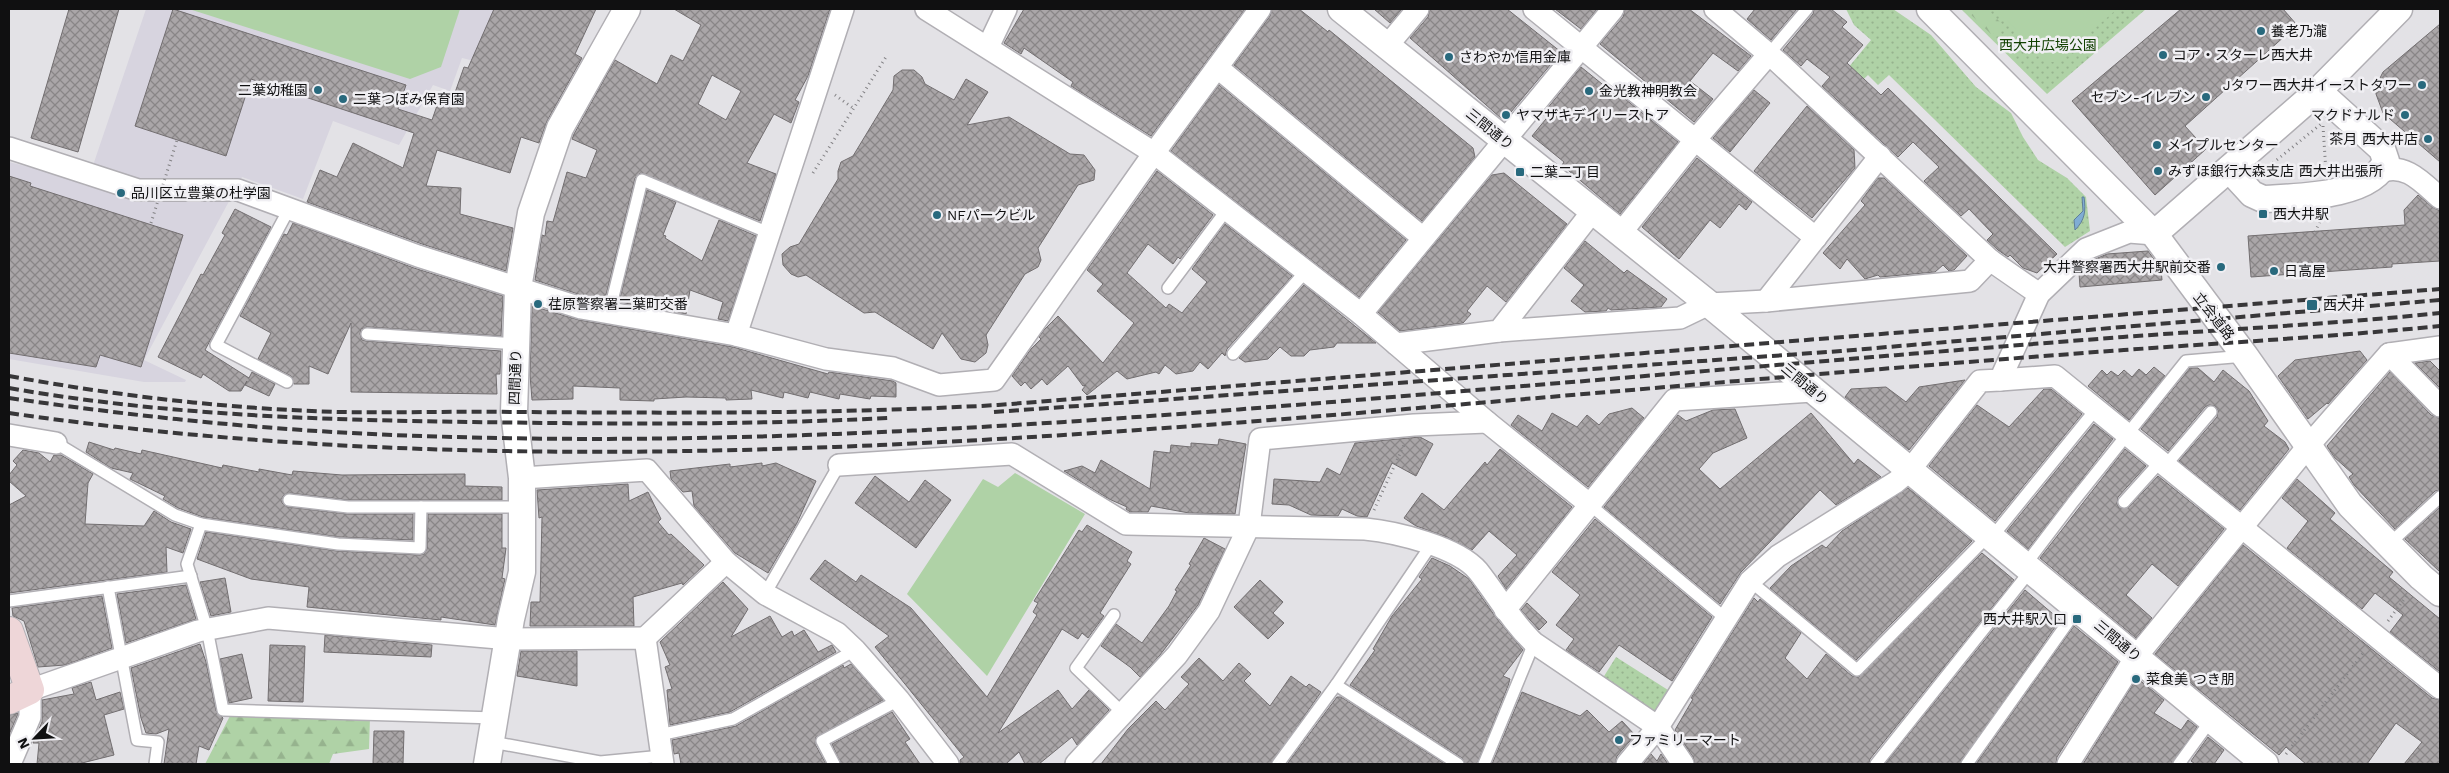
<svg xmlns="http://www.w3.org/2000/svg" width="2449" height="773" font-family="'Work Sans','Noto Sans JP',sans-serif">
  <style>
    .built { fill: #d7d4df }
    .green { fill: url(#green-dots) }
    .forest { fill: url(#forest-firs) }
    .pitch { fill: #afd2a6 }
    .water { fill: #80add4; stroke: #5e7e9a }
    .building { fill: url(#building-cross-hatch); stroke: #726e70; fill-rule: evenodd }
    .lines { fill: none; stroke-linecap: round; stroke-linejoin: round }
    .service-casing { stroke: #b1afb4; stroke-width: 14 }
    .minor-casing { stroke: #b1afb4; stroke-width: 24 }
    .tertiary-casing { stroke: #b1afb4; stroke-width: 29 }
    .secondary-casing { stroke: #b1afb4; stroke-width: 30 }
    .path { stroke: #828184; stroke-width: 3; stroke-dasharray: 1 4; stroke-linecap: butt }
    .service { stroke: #fff; stroke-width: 11 }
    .minor { stroke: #fff; stroke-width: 21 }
    .tertiary { stroke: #fff; stroke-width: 26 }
    .secondary { stroke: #eed6d8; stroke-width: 28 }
    .rail { stroke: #383739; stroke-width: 4; stroke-dasharray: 10 5; stroke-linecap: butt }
    .path-bridge { stroke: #828184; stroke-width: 3; stroke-dasharray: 1 4; stroke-linecap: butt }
    .poi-dot { fill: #28697d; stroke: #f0eff3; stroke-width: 2 }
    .labels { text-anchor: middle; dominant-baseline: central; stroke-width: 5; stroke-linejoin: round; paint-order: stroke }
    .poi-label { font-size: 14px; fill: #101011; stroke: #f0eff3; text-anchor: start }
    .park-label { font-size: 14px; fill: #114000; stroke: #f0eff3 }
    .street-label { font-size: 14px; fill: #101011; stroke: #f0eff3 }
  </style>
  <defs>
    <pattern id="green-dots" width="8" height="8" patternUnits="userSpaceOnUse" patternTransform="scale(1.25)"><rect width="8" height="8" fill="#afd2a6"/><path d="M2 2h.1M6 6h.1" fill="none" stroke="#96b38e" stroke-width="1.8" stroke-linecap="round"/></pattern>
    <pattern id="forest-firs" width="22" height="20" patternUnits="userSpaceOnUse" patternTransform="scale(1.25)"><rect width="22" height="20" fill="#afd2a6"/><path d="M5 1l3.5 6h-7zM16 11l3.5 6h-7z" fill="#96b38e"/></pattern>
    <pattern id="building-cross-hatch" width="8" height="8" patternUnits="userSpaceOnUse" patternTransform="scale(1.25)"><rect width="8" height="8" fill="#aaa6a8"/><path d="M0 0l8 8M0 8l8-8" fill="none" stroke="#898687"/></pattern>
  </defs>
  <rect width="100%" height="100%" fill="#e3e2e6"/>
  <polygon class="built" points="146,9 518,9 491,65 462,58 450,91 433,85 399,145 333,121 303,199 242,177 144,360 186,380 185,382 144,382 9,359 9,162 57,174 86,186"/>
  <g class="green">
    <polygon points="1846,9 1893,9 1931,35 1976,87 2011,113 2023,137 2038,160 2067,178 2086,197 2090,231 2065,247 1889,75 1878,85 1868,75 1846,96 1834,85 1871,40 1854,25"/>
    <polygon points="1961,9 2146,9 2047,94"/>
    <polygon points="1616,657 1668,690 1653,714 1601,681"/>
  </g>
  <g class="forest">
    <polygon points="1965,9 1987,9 2003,25 1992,35"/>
    <polygon points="231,714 370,717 369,749 333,754 329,764 205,764"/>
  </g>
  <g class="pitch">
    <polygon points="189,9 460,9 441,67 410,79"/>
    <polygon points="1996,9 2117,9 2056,62 2048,62"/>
    <polygon points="1015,473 1085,514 987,676 907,594 983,479 998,487"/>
  </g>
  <path class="water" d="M2082,197h2c2,14 1,23 -9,33l-1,-10 9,-9z"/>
  <g class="building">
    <polygon points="69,9 119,9 78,152 31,138"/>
    <polygon points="173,9 406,85 398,109 432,120 440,97 452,101 464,67 468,68 494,9 596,9 575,54 582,58 547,121 539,143 521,137 510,173 437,150 426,186 461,188 460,214 513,228 506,271 422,244 307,202 320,170 337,177 353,143 403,168 414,133 251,79 226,156 135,126"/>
    <path d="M674,9h156l-22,67 -13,24 4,2 -8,21 -17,-9 -27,49 29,11 -16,47 -120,-48 -5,5 -30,121 -21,-3 -49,-16 7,-45 3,1 2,-15 6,1 14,-50 19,6 11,-28 -25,-11 2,-5 41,-74 42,24 14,-29 12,6 18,-36zM712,75l29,16 -15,29 -28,-16z"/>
    <polygon points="1024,9 1245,9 1151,136 1071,86 1073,82 1024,48 1021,54 1004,43"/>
    <polygon points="1272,9 1299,9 1328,32 1329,30 1473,148 1475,157 1422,221 1234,65 1270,16"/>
    <polygon points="1374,9 1402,9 1390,23"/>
    <polygon points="1430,9 1507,9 1561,52 1506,118 1502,119 1410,38 1428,17"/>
    <polygon points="1555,9 1597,9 1581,29"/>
    <polygon points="1625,9 1689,9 1751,56 1738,71 1713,53 1690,81 1713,99 1694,122 1600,44 1623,17"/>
    <polygon points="1755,9 1797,9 1771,40 1747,19"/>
    <polygon points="1814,9 1831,9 1847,22 1842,27 1863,45 1847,63 1881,95 1888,88 2057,254 2037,273 2023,268 2010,255 2008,257 1998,250 1987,240 1993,234 1969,209 1961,216 1924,181 1939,167 1913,142 1898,157 1822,86 1830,77 1807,59 1801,66 1783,50 1813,14"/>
    <polygon points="2181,9 2283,9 2297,25 2185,126 2206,149 2155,195 2072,101"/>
    <polygon points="2440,24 2440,162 2383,113 2376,94 2377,84 2383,72"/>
    <polygon points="1581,67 1612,92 1614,90 1678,142 1620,214 1562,165 1564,162 1532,136 1550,114 1542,115"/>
    <polygon points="902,70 914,70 922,77 925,84 954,100 966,79 988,92 967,125 1009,117 1070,154 1084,155 1095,170 1094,180 1078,185 1038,248 1041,260 1038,267 1025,274 986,335 988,345 986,353 975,362 961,359 942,333 933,349 875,312 864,313 806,275 798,277 791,274 783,265 782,254 790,247 799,244 838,179 838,171 841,162 853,156 893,90 894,76"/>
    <polygon points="1219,85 1406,240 1359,297 1171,151"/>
    <polygon points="1754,90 1770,103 1730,152 1713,138"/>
    <polygon points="1807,106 1854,150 1855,168 1812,218 1754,171"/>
    <polygon points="1697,158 1752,202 1746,210 1739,204 1720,228 1710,220 1679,259 1642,227"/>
    <polygon points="1157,171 1213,215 1180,259 1178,257 1173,264 1148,244 1127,273 1166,308 1169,304 1182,313 1207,282 1192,269 1225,224 1292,276 1227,349 1225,356 1222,353 1208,369 1200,362 1193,371 1176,374 1165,365 1159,374 1156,372 1127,379 1117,371 1087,395 1082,390 1086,385 1083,386 1068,366 1047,385 1042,379 1031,389 1025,382 1021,386 1012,376 1031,349 1041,339 1039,337 1044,330 1058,316 1103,363 1134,323 1097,291 1103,284 1087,270"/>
    <polygon points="1504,173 1567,224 1506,302 1487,286 1467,311 1471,314 1463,323 1400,331 1378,312 1492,175"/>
    <polygon points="9,176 31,183 30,186 183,235 141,367 100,355 96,367 9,353"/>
    <polygon points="1878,178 1884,178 1967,256 1954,270 1949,271 1943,265 1935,272 1880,277 1878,275 1865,279 1847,259 1840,269 1823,253 1865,205 1861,201"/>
    <polygon points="647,190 676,202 663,235 666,236 665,238 702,261 719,220 756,236 728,321 718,319 723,302 690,290 686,314 619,302"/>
    <polygon points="2418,195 2432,207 2440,211 2440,261 2392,264 2392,267 2251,277 2248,236 2405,225 2404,210"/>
    <polygon points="235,209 271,227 205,350 249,378 252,372 275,384 269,396 245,385 247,381 241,391 229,391 203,374 201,378 158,357 201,274 203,275 225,235 222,233"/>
    <polygon points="293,223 414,268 503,296 501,336 368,327 361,329 360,334 362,340 366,341 501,351 500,374 496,374 497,394 351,392 351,323 328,374 309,366 309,384 294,384 291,376 258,359 271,333 240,316 284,234 287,235"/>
    <polygon points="1585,241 1624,273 1627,270 1667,299 1661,307 1611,310 1608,308 1606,311 1585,312 1571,301 1584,285 1564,268"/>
    <polygon points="2148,251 2161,269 2162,280 2080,287 2079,273 2093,260 2107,254"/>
    <polygon points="1304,285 1376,343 1337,343 1334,347 1310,350 1304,356 1291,356 1280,347 1268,359 1245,362 1239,358"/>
    <polygon points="532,306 579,320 733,347 828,374 829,372 893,381 896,383 896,397 871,396 870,399 840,394 839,399 810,392 808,398 784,392 783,398 751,390 752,399 726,400 726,398 686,397 654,399 654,401 620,400 620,388 573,386 573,399 532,400 530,375"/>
    <polygon points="2360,351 2367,360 2328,404 2327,403 2308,419 2278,376 2295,360"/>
    <polygon points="2430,361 2440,371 2440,388 2415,363"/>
    <polygon points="2154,367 2165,376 2129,420 2088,386 2102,370 2107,375 2111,371 2118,376 2124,370 2132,377 2139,369 2146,375"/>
    <polygon points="2190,368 2198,368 2214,382 2223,370 2249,391 2268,421 2264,426 2285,442 2289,449 2240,510 2179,461 2217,417 2218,410 2215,406 2209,405 2205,407 2168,451 2141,429"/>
    <polygon points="2390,372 2431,415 2440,418 2440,490 2435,491 2395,529 2354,485 2349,477 2353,474 2334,457 2327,446"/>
    <polygon points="1965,380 1909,450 1845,397 1851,389 1886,387 1906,402 1919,387"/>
    <polygon points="2044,389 2051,389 2082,414 1995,521 1929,466 1977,405 2009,427"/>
    <polygon points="1632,408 1644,418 1588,487 1511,425 1518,415 1542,431 1552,413 1577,427 1587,415 1599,425 1609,414"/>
    <polygon points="1735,409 1747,438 1713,453 1699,469 1720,489 1811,413 1854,464 1858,459 1881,477 1836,505 1820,490 1741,572 1720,604 1604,507 1678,415 1686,421 1713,410"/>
    <polygon points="2094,424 2113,439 2028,549 2007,531"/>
    <polygon points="1420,437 1433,444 1416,476 1392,463 1367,517 1357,516 1342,509 1338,516 1311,515 1289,505 1272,504 1274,479 1320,482 1327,468 1340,475 1355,443"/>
    <polygon points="1219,439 1246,444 1235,514 1189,513 1151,506 1148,512 1130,512 1126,509 1127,507 1109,499 1064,471 1082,466 1095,473 1101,460 1150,489 1154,451 1170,453 1171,445 1191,447 1191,443 1218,445"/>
    <polygon points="89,442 114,450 115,448 141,454 142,450 222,468 223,465 259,472 259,469 292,475 293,471 342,475 465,474 465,486 502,487 502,500 348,500 290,493 283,496 282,503 288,507 348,514 413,514 413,540 339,537 203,517 178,508 163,499 165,496 130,479 133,473 111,468 86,452"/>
    <polygon points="1500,449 1572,507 1506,589 1498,576 1517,555 1489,531 1472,550 1447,537 1416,526 1404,518 1422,493 1444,510 1485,462 1487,465"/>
    <polygon points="2125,449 2146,466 2118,497 2117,504 2119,508 2129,507 2158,476 2224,529 2178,586 2152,564 2126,595 2152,618 2136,638 2040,558"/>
    <polygon points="23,450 39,453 50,462 54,455 61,455 93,474 88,483 85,524 144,526 154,511 171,522 191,529 183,553 166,547 167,572 9,593 9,505 26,496 9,481 9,475 17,465 13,461"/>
    <polygon points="762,463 762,466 776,463 816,481 797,523 768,573 735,553 694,506 692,491 683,492 671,479 670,471 730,464 730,467"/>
    <polygon points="875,476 909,502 925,480 951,500 916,548 855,503"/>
    <polygon points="2297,479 2335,513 2330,519 2393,572 2389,577 2440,619 2440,672 2390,632 2403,615 2375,593 2362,609 2287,548 2308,521 2282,498"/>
    <polygon points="628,484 629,501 648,492 661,519 658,522 669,535 671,534 704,565 683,585 682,583 633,597 634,626 530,626 531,602 540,602 542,517 539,518 537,490"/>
    <polygon points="1908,488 1972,541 1856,660 1770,588 1791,566 1822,545 1826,548 1842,531"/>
    <polygon points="2440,507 2440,572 2405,539"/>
    <polygon points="428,514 502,514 502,548 506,548 502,578 505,579 495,625 441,617 441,620 307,607 309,587 251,579 197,559 206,532 337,551 420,555 424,554 427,549"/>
    <polygon points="1595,519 1712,617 1672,681 1619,645 1599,672 1566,650 1574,639 1556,625 1580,595 1552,572"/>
    <polygon points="1087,525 1132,552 1127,561 1131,564 1100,613 1104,616 1088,638 1082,633 1078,639 1062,629 998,733 1058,690 1072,709 1089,690 1109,710 1077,745 1072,737 1039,764 1025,764 1019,752 1006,764 960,764 960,760 964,757 875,647 889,636 810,579 825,560 856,582 861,575 911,608 987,697 1037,615 1033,612 1038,603 1034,601 1079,530 1082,532"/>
    <polygon points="1204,538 1225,549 1198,605 1160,655 1140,677 1130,667 1101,646 1116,624 1142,643 1169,606 1177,591 1175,590 1191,565 1189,564"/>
    <polygon points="2243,545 2432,698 2440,700 2440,764 2404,764 2422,742 2396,723 2367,764 2306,764 2286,747 2279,755 2155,654"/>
    <polygon points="1982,553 2014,580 1870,759 1869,764 1695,764 1693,757 1675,730 1693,699 1691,698 1754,598 1758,602 1760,599 1801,633 1785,658 1807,679 1826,654 1852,676 1859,677"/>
    <polygon points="1432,558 1450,566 1469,579 1497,619 1523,650 1503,676 1510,679 1508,686 1477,764 1465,764 1462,758 1350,685 1375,650 1373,649 1392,616 1422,579 1419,577"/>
    <polygon points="225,578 231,612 211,616 200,582"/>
    <polygon points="1260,580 1283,602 1273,613 1284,623 1268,639 1234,607"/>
    <polygon points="723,582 748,609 731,637 770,616 782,637 792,631 794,636 804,630 818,652 832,645 836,652 730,712 670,725 667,690 672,689 665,667 670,665 660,642"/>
    <polygon points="186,585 196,619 126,643 117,594"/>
    <polygon points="2025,590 2060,620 1960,764 1885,764"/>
    <polygon points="102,596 112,648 65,665 38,667 24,621 13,616 12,608"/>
    <polygon points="1527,603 1547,622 1539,630 1521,610"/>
    <polygon points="2074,626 2118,662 2057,757 2056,764 1976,764"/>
    <polygon points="325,635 432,645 431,657 324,652"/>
    <polygon points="200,644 206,662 216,711 223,718 209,750 199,746 196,764 164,764 169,729 156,734 146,733 141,718 131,668"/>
    <polygon points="270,645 305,646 303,702 268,701"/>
    <polygon points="521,651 577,651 577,686 517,676"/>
    <polygon points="242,654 252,698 229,703 220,659"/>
    <polygon points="1199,658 1223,681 1239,663 1251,674 1244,681 1270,706 1291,676 1306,687 1309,684 1321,692 1271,764 1101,764 1128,729 1156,701 1165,710 1189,684 1181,677"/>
    <polygon points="851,664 883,700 816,737 815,744 826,764 681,764 679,753 674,754 672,740 736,726 843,665 844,668"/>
    <polygon points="2137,678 2164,700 2154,713 2181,730 2188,720 2197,727 2172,764 2083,764"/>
    <polygon points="91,682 96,700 120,692 124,709 104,715 114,755 78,764 37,764 39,743 33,743 42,722 42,700 74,694 72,688"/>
    <polygon points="1522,692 1580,716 1587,710 1609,732 1622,721 1635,735 1617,756 1615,764 1492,764"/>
    <polygon points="1337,697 1341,697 1445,764 1287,764"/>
    <polygon points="892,712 910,739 905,742 920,764 841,764 832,744"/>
    <polygon points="18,713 18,714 9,735 9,715"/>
    <polygon points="374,731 404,731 403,764 373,764"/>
    <polygon points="2208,737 2224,750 2214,764 2195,764 2191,761"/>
    <polygon points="1651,754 1657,761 1661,754 1668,764 1643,764"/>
  </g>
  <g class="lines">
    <defs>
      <g id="service">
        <polyline points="1769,54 1807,9"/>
        <polyline points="1168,288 1228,208"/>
        <polyline points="609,313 642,180 769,233"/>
        <polyline points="367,334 516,344"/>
        <polyline points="1233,354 1306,271"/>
        <polyline points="287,382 216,345 289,209"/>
        <polyline points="56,443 175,515 201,524 338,544 420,548 421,507"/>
        <polyline points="2165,466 2211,412"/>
        <polyline points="289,500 348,507 524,507"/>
        <polyline points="2124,502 2160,462"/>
        <polyline points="1589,504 1725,618"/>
        <polyline points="201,524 187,564 207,629 223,710 496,718"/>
        <polyline points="1992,537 2096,409"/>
        <polyline points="2389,544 2440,497"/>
        <polyline points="2025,565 2073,502 2186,361 2245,356"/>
        <polyline points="1750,581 1857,670 1989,535"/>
        <polyline points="108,587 137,740 158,742 155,764"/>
        <polyline points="765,594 839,465"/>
        <polyline points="9,601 191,576"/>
        <polyline points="1114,615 1076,668 1123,713"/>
        <polyline points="1336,685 1458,764"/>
        <polyline points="659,735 733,719 855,650"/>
        <polyline points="492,742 600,762 662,756"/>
        <polyline points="834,764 822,741 899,700"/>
        <polyline points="1278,764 1336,685 1431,545"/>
        <polyline points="1484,764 1534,643"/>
        <polyline points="1876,764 2031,570"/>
        <polyline points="1967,764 2078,608"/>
        <polyline points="2179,764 2211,720"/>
      </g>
      <g id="minor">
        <polyline points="926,9 1154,153 1361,314 1487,422 1589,504"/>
        <polyline points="1534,9 1816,238"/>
        <polyline points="1715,9 1778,62 1990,260"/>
        <polyline points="1387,46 1418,9"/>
        <polyline points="988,47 1006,9"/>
        <polyline points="1218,68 1423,238"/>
        <polyline points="9,148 138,190 238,190 418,256 581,308 736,335 826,359 893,368 939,385 994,380 1154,153 1260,9"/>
        <path d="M2380,172c25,-10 42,10 60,26"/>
        <polyline points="1620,234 1695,140 1769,54"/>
        <polyline points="1766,301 1880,156"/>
        <polyline points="1361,314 1613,9"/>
        <polyline points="1499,331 1680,318 1709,304 1766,301 1970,281 1990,260 2039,294"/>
        <polyline points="736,335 843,9"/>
        <polyline points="1396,344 1499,331 1592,212"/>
        <polyline points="2389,354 2440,406"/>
        <polyline points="2000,380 2055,376 2440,688"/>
        <polyline points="9,435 56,443"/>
        <path d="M839,465l173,-11 114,70 239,5c31,3 93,18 113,42 19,24 33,50 56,72l124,84 25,37"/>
        <polyline points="522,478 647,470 726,562 765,594 837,633 855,650 899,700 948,764"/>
        <polyline points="1505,610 1674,400 1813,391"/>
        <polyline points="645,638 726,562"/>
        <polyline points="10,764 30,717 30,690 198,631 268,618 510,639 645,638 663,764"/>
        <polyline points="1076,764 1177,655 1209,611 1249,526 1260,439 1414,425 1487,422"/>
        <polyline points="1627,764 1658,727 1750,581 1778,556 1896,482 1909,471 1980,381 2000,380 2039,294 2086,249 2129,232 2154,234"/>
        <polyline points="2068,764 2136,657 2309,445 2389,354 2440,347"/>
      </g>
      <g id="tertiary">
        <polyline points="1341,9 1709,304 2265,764"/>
        <polyline points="1930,9 2154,234 2245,356 2350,505 2421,577 2440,593"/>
        <path d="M2229,169l23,25 11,5c33,-2 109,-2 123,-38l-4,-12 -64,-58"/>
        <polyline points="2154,234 2318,91 2399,9"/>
        <polyline points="487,764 511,619 522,572 522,478 514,412 518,288 531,213 560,128 627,9"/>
      </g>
      <polyline id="secondary" points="9,631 30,690 9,700"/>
    </defs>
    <use href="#service" class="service-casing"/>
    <use href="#minor" class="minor-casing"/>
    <use href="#tertiary" class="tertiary-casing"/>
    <use href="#secondary" class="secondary-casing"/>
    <g class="path">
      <polyline points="835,95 853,108"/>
      <polyline points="2323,126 2326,172"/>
      <polyline points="2273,163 2321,124"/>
      <polyline points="813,173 886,57"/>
      <polyline points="2315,232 2322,217"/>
      <polyline points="1374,510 1404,445"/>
      <polyline points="2388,621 2408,594"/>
      <polyline points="2286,754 2364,652"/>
    </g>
    <use href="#service" class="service"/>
    <use href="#minor" class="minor"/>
    <use href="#tertiary" class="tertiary"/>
    <use href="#secondary" class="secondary"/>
    <g class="rail">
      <path d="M9,376c109,20 220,33 331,36 58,1 116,-1 175,0 161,1 321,2 483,-7l1442,-116"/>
      <path d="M9,388c153,27 309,32 464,34 139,2 277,3 416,-4"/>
      <path d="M9,398c137,20 276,34 414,38 372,13 744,-20 1113,-51 196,-16 391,-33 587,-48 106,-8 212,-13 317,-24"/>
      <polyline points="994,412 1841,351 2440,300"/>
      <path d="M9,413c510,74 1029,27 1540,-16 187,-16 374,-32 561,-46 110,-8 220,-14 330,-25"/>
    </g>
    <polyline class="path-bridge" points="151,223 178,137"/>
  </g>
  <g class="poi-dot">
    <circle cx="2261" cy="31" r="5"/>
    <circle cx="2163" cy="55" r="5"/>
    <circle cx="1449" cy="57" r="5"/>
    <circle cx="2422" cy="85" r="5"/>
    <circle cx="318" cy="90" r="5"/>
    <circle cx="1589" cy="91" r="5"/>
    <circle cx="2206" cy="97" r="5"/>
    <circle cx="343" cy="99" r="5"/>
    <circle cx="1506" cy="115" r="5"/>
    <circle cx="2405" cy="115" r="5"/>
    <circle cx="2428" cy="139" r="5"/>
    <circle cx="2157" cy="145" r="5"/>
    <circle cx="2158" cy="171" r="5"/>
    <rect x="1515" y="167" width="10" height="10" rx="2.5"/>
    <circle cx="121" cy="193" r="5"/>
    <rect x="2258" y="209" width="10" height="10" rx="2.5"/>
    <circle cx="937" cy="215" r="5"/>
    <circle cx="2221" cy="267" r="5"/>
    <circle cx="2274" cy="271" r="5"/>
    <circle cx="538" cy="304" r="5"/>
    <rect x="2306" y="299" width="12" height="12" rx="2.5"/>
    <rect x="2072" y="614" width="10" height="10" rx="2.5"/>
    <circle cx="2136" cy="679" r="5"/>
    <circle cx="1619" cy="740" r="5"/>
  </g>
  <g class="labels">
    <g class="poi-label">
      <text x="2271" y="31">養老乃瀧</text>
      <text x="2173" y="55">コア・スターレ西大井</text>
      <text x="1459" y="57">さわやか信用金庫</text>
      <text x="2412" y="85" text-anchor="end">Jタワー西大井イーストタワー</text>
      <text x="308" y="90" text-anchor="end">二葉幼稚園</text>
      <text x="1599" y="91">金光教神明教会</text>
      <text x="2196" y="97" text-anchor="end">セブン-イレブン</text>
      <text x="353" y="99">二葉つぼみ保育園</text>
      <text x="1516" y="115">ヤマザキデイリーストア</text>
      <text x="2395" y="115" text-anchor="end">マクドナルド</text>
      <text x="2418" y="139" text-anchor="end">茶月 西大井店</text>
      <text x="2167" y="145">メイプルセンター</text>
      <text x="2168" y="171">みずほ銀行大森支店 西大井出張所</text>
      <text x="1530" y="172">二葉二丁目</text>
      <text x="131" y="193">品川区立豊葉の杜学園</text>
      <text x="2273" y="214">西大井駅</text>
      <text x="947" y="215">NFパークビル</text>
      <text x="2211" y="267" text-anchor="end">大井警察署西大井駅前交番</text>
      <text x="2284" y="271">日高屋</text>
      <text x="548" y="304">荏原警察署二葉町交番</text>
      <text x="2323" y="305">西大井</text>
      <text x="2067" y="619" text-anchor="end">西大井駅入口</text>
      <text x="2146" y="679">菜食美 つき朋</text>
      <text x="1629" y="740">ファミリーマート</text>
    </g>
    <g class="park-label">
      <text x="2048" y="45">西大井広場公園</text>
    </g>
    <g class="street-label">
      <text transform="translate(1490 129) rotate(39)">三間通り</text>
      <text transform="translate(2214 316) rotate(52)">立会道路</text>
      <text transform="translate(515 377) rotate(-88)">四間通り</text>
      <text transform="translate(1805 384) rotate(40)">三間通り</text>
      <text transform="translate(2118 641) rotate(40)">三間通り</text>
    </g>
  </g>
  <rect width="2449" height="773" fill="none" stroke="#101011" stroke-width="20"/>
  <g transform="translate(35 738) rotate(245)" stroke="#f0eff3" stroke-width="4" paint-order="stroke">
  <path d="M0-4L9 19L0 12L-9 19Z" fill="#101011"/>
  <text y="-8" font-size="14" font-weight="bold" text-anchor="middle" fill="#101011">N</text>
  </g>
</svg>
